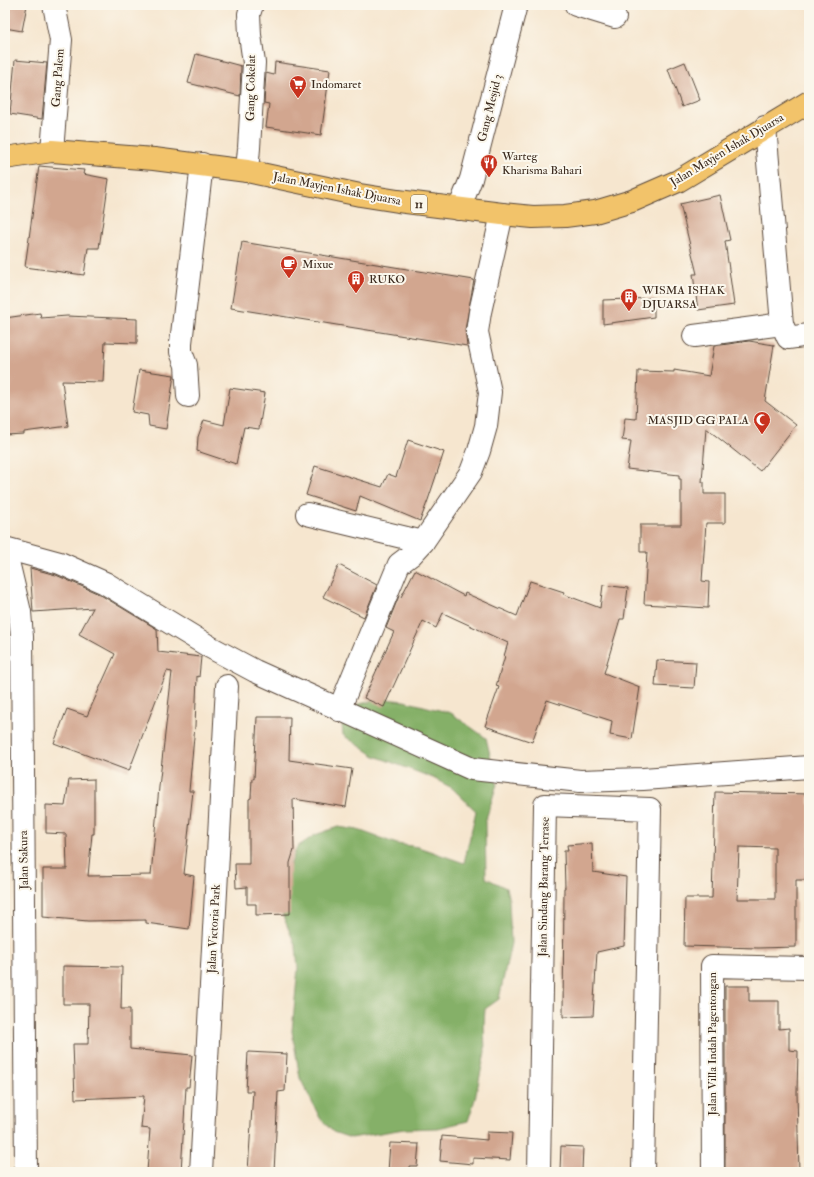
<svg xmlns="http://www.w3.org/2000/svg" width="814" height="1177" font-family="'IM FELL Double Pica',serif">
  <style>
    .forest { fill: #85b068; stroke: #606d43 }
    .building { fill: #d2a68f; fill-rule: evenodd }
    .lines { fill: none; stroke-linecap: round; stroke-linejoin: round }
    .minor-casing { stroke: #574639; stroke-width: 24 }
    .major-casing { stroke: #574639; stroke-width: 24 }
    .minor { stroke: #fff; stroke-width: 22 }
    .major { stroke: #f2c36a; stroke-width: 22 }
    .labels { text-anchor: middle; dominant-baseline: central; stroke-width: 4; stroke-linejoin: round; paint-order: stroke }
    .shield { fill: #fbf7ec; stroke: #75685c; stroke-width: 1 }
    .shield-label { font-size: 11px; font-weight: bold; fill: #3b2a1e }
    .street-label { font-size: 12px; fill: #3b2a1e; stroke: #fbf7ec }
    .poi-label { font-size: 12px; fill: #3b2a1e; stroke: #fbf7ec; text-anchor: start }
  </style>
  <rect width="100%" height="100%" fill="#fbf7ec"/>
  <filter id="ink" filterUnits="userSpaceOnUse"><feTurbulence type="fractalNoise" baseFrequency=".025" numOctaves="2"/><feDisplacementMap in="SourceGraphic" scale="8" xChannelSelector="R" yChannelSelector="G"/><feConvolveMatrix kernelMatrix="1 2 1 2 8 2 1 2 1" color-interpolation-filters="sRGB"/></filter>
  <filter id="wash" filterUnits="userSpaceOnUse"><feTurbulence type="fractalNoise" baseFrequency=".012" numOctaves="4" result="noise"/><feDisplacementMap in="SourceGraphic" scale="16" xChannelSelector="R" yChannelSelector="G"/><feGaussianBlur stdDeviation="0.9" result="paint"/><feColorMatrix in="noise" values="0 0 0 0 0 0 0 0 0 0 0 0 0 0 0 0 0 1.4 0 .05"/><feComposite in="paint" operator="in"/></filter>
  <g filter="url(#wash)">
    <rect width="100%" height="100%" fill="#f6e6cf"/>
    <polygon class="forest" points="384,699 404,701 451,713 486,738 497,784 485,822 486,878 506,888 509,900 511,943 499,999 485,1009 484,1024 485,1052 475,1099 468,1121 438,1128 404,1129 351,1138 333,1132 320,1118 300,1078 292,1031 298,968 296,947 281,911 281,890 297,847 315,835 338,827 358,830 397,844 418,847 464,863 476,811 452,788 433,778 375,756 343,735 341,714 359,704"/>
    <g id="blocks">
      <g class="building">
        <polygon points="5,5 27,5 22,31 5,28"/>
        <polygon points="196,54 241,66 240,96 188,83"/>
        <polygon points="15,60 47,63 42,119 10,114"/>
        <polygon points="275,62 330,70 321,135 266,127 269,104 264,103 266,73 274,75"/>
        <polygon points="685,62 700,100 682,107 668,69"/>
        <polygon points="39,166 84,170 83,174 109,179 99,248 88,248 84,275 25,267"/>
        <polygon points="720,195 730,240 725,241 734,305 698,310 693,274 697,274 680,204"/>
        <polygon points="242,242 474,280 465,330 467,346 231,308"/>
        <polygon points="654,298 654,317 603,324 603,300"/>
        <polygon points="40,313 41,318 67,316 137,319 137,343 105,342 103,382 62,381 68,426 24,432 24,434 5,435 5,318"/>
        <polygon points="749,341 774,345 765,401 796,425 760,471 706,428 702,482 704,482 704,494 725,494 725,523 706,523 702,581 709,582 708,608 644,604 647,552 640,552 640,525 681,525 681,479 679,479 679,475 627,469 631,441 622,440 625,418 636,419 638,371 674,372 674,370 709,376 714,346"/>
        <polygon points="139,370 174,375 166,429 149,426 148,415 132,412"/>
        <polygon points="230,388 265,393 259,429 244,427 236,464 197,451 198,437 204,420 224,425"/>
        <polygon points="408,440 444,452 428,500 420,521 360,496 356,511 306,495 315,466 382,487 388,474 396,477"/>
        <polygon points="339,565 377,585 364,617 323,597"/>
        <polygon points="30,568 56,575 99,594 157,629 158,652 201,657 199,677 197,676 195,726 189,791 193,791 184,874 194,876 189,929 146,923 146,920 88,921 43,917 43,869 67,869 66,834 46,833 46,805 65,806 69,780 94,779 94,834 92,834 88,876 151,875 159,787 172,672 167,671 129,771 54,743 67,709 87,716 115,654 79,634 93,608 33,612"/>
        <polygon points="415,570 464,596 465,593 517,616 530,581 564,592 563,594 600,608 603,585 628,588 624,619 620,619 604,673 640,687 632,739 610,735 612,721 547,700 532,742 485,726 499,687 496,686 505,656 504,656 508,643 443,613 436,628 423,621 384,707 364,698 394,632 386,628 399,596 401,597"/>
        <polygon points="657,660 696,662 694,688 655,686"/>
        <polygon points="257,717 290,717 289,760 352,769 346,807 293,799 294,850 290,863 290,914 256,915 256,904 247,904 247,887 236,888 235,864 249,864 249,799 251,798 252,778 254,779"/>
        <path d="M715,792l94,2v86h-13v67l-38,1 -74,-2 1,-48h27zM739,847l36,1v51h-38z"/>
        <polygon points="592,843 593,872 626,877 624,946 597,952 593,1016 563,1017 564,888 565,888 564,851 568,851 567,845"/>
        <polygon points="63,966 122,967 121,1009 130,1009 130,1049 192,1055 189,1087 186,1087 181,1172 147,1172 150,1129 141,1128 144,1096 75,1099 73,1044 88,1044 89,1004 63,1004"/>
        <polygon points="725,986 749,986 749,1001 779,1001 779,1029 789,1028 789,1050 798,1051 797,1093 799,1172 725,1172"/>
        <polygon points="248,1052 287,1054 285,1091 278,1092 274,1172 248,1172 253,1091 246,1091"/>
        <polygon points="487,1132 512,1133 510,1160 473,1158 473,1164 440,1161 442,1136 487,1140"/>
        <polygon points="390,1143 419,1144 417,1166 409,1166 409,1172 388,1172"/>
        <polygon points="561,1146 583,1147 582,1171 560,1170"/>
      </g>
    </g>
  </g>
  <g filter="url(#ink)">
    <use href="#blocks" fill-opacity="0" stroke="#574639" stroke-width="1"/>
    <g class="lines">
      <defs>
        <g id="minor">
          <polyline points="576,5 615,17"/>
          <polyline points="765,127 782,324 788,338 809,335"/>
          <polyline points="52,151 61,40 54,5"/>
          <polyline points="247,171 249,148 254,63 250,35 249,14 252,5"/>
          <polyline points="459,209 471,179 516,5"/>
          <polyline points="694,336 782,324"/>
          <polyline points="188,396 186,365 181,352 181,343 202,164"/>
          <polyline points="307,514 423,542"/>
          <polyline points="5,548 60,563 105,583 210,647 255,671 472,769 580,781 643,779 809,767"/>
          <polyline points="5,549 20,612 22,637 26,1172"/>
          <polyline points="339,710 399,564 411,555 423,542 471,472 479,451 486,426 490,392 477,332 480,312 502,214"/>
          <polyline points="201,1172 227,686"/>
          <polyline points="539,1172 545,805 650,809 643,1172"/>
          <polyline points="713,1172 712,966 809,968"/>
        </g>
        <polyline id="major" points="5,158 52,151 154,159 247,171 360,195 398,201 502,214 533,217 565,216 595,212 632,201 678,181 809,102"/>
      </defs>
      <use href="#minor" class="minor-casing"/>
      <use href="#major" class="major-casing"/>
      <use href="#minor" class="minor"/>
      <use href="#major" class="major"/>
    </g>
  </g>
  <defs>
    <symbol id="supermarket-pin" viewBox="-11 -11 22 30"><path d="M0 17L-7.5 6A9.5 9.5 0 1 1 7.5 6Z" fill="#c8321e" stroke="#fbf7ec"/><path d="M-6-5.5h2.5l.6 2H6L4.5 2H-2.5L-4.4-4H-6ZM-1.5 3.2a1.3 1.3 0 1 0 .1 0ZM3 3.2a1.3 1.3 0 1 0 .1 0Z" fill="#fff"/></symbol>
    <symbol id="restaurant-pin" viewBox="-11 -11 22 30"><path d="M0 17L-7.5 6A9.5 9.5 0 1 1 7.5 6Z" fill="#c8321e" stroke="#fbf7ec"/><path d="M-5-6h1v4h1v-4h1v4h1v-4h1v5L-1.5 .5V6h-2V.5L-5-1ZM5-6V6H3V1.5H1.5Q1.5-4 5-6Z" fill="#fff"/></symbol>
    <symbol id="cafe-pin" viewBox="-11 -11 22 30"><path d="M0 17L-7.5 6A9.5 9.5 0 1 1 7.5 6Z" fill="#c8321e" stroke="#fbf7ec"/><path d="M-5.5-4.5H6V0H3Q3 3.5 0 3.5H-2.5Q-5.5 3.5-5.5 0ZM3-3.2v2h1.7v-2ZM-6 4.5H4V6H-6Z" fill="#fff"/></symbol>
    <symbol id="building-pin" viewBox="-11 -11 22 30"><path d="M0 17L-7.5 6A9.5 9.5 0 1 1 7.5 6Z" fill="#c8321e" stroke="#fbf7ec"/><path d="M-4-6H4V6H1V3H-1V6H-4ZM-2.5-4.3h1.7v1.8h-1.7ZM.8-4.3h1.7v1.8H.8ZM-2.5-1h1.7V.8h-1.7ZM.8-1h1.7V.8H.8Z" fill="#fff"/></symbol>
    <symbol id="mosque-pin" viewBox="-11 -11 22 30"><path d="M0 17L-7.5 6A9.5 9.5 0 1 1 7.5 6Z" fill="#c8321e" stroke="#fbf7ec"/><path d="M3.5-4.9A6 6 0 1 0 3.5 4.9A5 5 0 1 1 3.5-4.9Z" fill="#fff"/></symbol>
  </defs>
  <g fill-rule="evenodd">
    <use href="#supermarket-pin" x="288" y="74" width="20" height="27"/>
    <use href="#restaurant-pin" x="479" y="153" width="20" height="27"/>
    <use href="#cafe-pin" x="279" y="254" width="20" height="27"/>
    <use href="#building-pin" x="346" y="269" width="20" height="27"/>
    <use href="#building-pin" x="619" y="287" width="20" height="27"/>
    <use href="#mosque-pin" x="752" y="410" width="20" height="27"/>
  </g>
  <g class="labels">
    <rect class="shield" x="411" y="195" width="16" height="18" rx="3"/>
    <g class="shield-label">
      <text x="419" y="204">11</text>
    </g>
    <g class="street-label">
      <text transform="translate(58 78) rotate(-86)">Gang Palem</text>
      <text transform="translate(251 88) rotate(-89)">Gang Cokelat</text>
      <text transform="translate(490 108) rotate(-76)">Gang Mesjid 3</text>
      <text transform="translate(727 150) rotate(-31)">Jalan Mayjen Ishak Djuarsa</text>
      <text transform="translate(337 189) rotate(11)">Jalan Mayjen Ishak Djuarsa</text>
      <text transform="translate(24 860) rotate(-91)">Jalan Sakura</text>
      <text transform="translate(544 887) rotate(-89)">Jalan Sindang Barang Terrase</text>
      <text transform="translate(214 929) rotate(-87)">Jalan Victoria Park</text>
      <text transform="translate(712 1044) rotate(-90)">Jalan Villa Indah Pagentongan</text>
    </g>
    <g class="poi-label">
      <text x="311" y="84">Indomaret</text>
      <text x="502" y="156">Warteg<tspan x="502" dy="14">Kharisma Bahari</tspan></text>
      <text x="302" y="264">Mixue</text>
      <text x="369" y="279">RUKO</text>
      <text x="642" y="290">WISMA ISHAK<tspan x="642" dy="14">DJUARSA</tspan></text>
      <text x="749" y="420" text-anchor="end">MASJID GG PALA</text>
    </g>
  </g>
  <rect width="814" height="1177" fill="none" stroke="#fbf7ec" stroke-width="20"/>
</svg>
